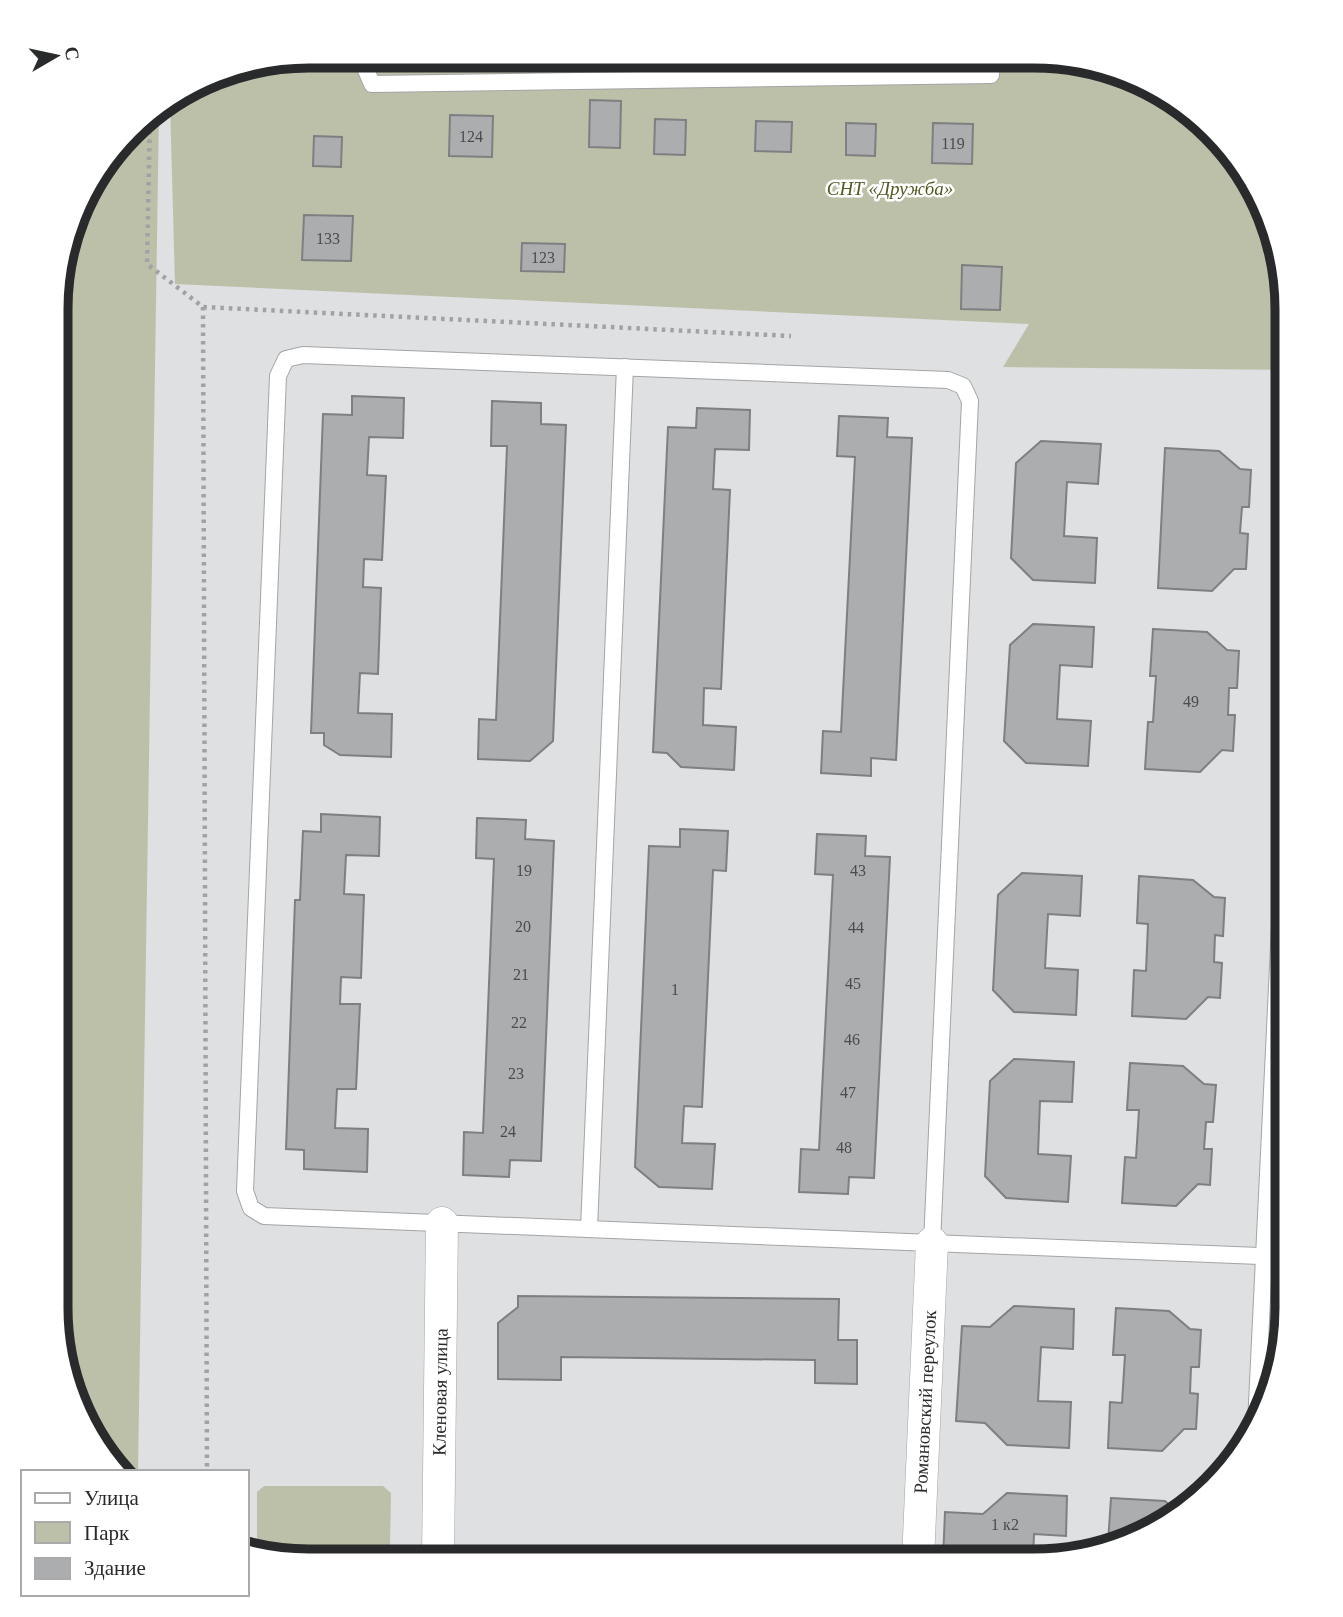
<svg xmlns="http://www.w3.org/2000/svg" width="1343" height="1617" font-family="Georgia,serif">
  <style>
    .green { fill: #bdc0a8 }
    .building { fill: #abadaf; stroke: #7e7f81; stroke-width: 2 }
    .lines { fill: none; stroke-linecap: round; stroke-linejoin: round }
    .service-casing { stroke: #a3a4a6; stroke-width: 18 }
    .minor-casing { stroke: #a3a4a6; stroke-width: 33 }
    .path { stroke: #a0a2a3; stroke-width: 4.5; stroke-dasharray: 3.5 5; stroke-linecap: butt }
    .service { stroke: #fff; stroke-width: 16 }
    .minor { stroke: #fff; stroke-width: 32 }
    .labels { text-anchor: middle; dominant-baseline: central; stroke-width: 5; stroke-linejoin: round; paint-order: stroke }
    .number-label { font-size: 16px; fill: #4a4b4c }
    .park-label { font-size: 19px; font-style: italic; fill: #545822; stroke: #fff }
    .street-label { font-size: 19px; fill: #292a2b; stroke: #fff }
    .rim { fill: none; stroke: #292a2b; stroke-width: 9 }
  </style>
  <rect width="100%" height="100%" fill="#dee0e2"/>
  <g class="green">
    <polygon points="310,56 1067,58 1175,99 1253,182 1287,309 1287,370 1003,367 1029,324 175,284 170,103 228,70"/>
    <polygon points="159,109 138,1472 127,1472 90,1435 56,1308 58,276 90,183 143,119"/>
    <polygon points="264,1486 383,1486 391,1493 390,1546 383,1550 272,1549 257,1545 257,1492"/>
  </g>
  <g class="building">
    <polygon points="590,100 621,101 620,148 589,147"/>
    <polygon points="450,115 493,116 492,157 449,156"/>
    <polygon points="655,119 686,120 685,155 654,154"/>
    <polygon points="756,121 792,122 791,152 755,151"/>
    <polygon points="846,123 876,124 875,156 846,155"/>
    <polygon points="933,123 973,124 972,164 932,163"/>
    <polygon points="314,136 342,137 341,167 313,166"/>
    <polygon points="304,215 353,216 351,261 302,260"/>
    <polygon points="522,243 565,244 564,272 521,271"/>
    <polygon points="962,265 1002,267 1000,310 961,309"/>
    <polygon points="352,396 404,398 403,438 369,437 367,475 386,476 382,560 364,559 363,587 381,588 378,674 360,673 358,713 392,714 391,757 340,755 324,745 324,733 311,733 323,414 352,415"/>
    <polygon points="492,401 541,403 541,424 566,425 553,741 530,761 478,759 479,719 496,720 507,446 491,446"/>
    <polygon points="697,408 750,410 749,450 715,449 713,489 730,490 721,689 704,688 703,725 736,727 734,770 681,767 667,753 653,752 668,427 696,428"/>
    <polygon points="839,416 888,418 887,437 912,438 896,760 871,758 871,776 821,773 823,731 841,732 855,457 837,456"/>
    <polygon points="1041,441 1101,444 1098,484 1067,482 1064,536 1097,538 1095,583 1033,580 1011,558 1016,463"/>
    <polygon points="1165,448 1219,451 1240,469 1251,470 1249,507 1242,507 1240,533 1248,534 1246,569 1234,569 1212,591 1158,588"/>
    <polygon points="1033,624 1094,627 1092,667 1060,665 1057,719 1091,721 1088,766 1026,763 1004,741 1010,645"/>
    <polygon points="1153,629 1207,632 1227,650 1239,651 1237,688 1229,688 1228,715 1235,715 1233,751 1222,750 1200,772 1145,769 1148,722 1153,722 1156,676 1150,676"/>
    <polygon points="321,814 380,817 379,856 346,855 344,894 364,895 361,978 341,977 340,1004 360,1004 356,1089 337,1089 335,1128 368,1129 367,1172 304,1169 304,1150 286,1149 295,900 300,900 303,831 321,832"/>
    <polygon points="477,818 526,820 525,839 554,841 541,1161 510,1160 509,1177 463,1175 464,1132 483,1133 494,859 476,858"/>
    <polygon points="680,829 728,831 726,871 713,870 702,1107 684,1106 682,1143 715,1144 712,1189 659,1187 635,1167 649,846 680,847"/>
    <polygon points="817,834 866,836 865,856 890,857 874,1178 849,1177 848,1194 799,1192 801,1149 819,1150 833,875 815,874"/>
    <polygon points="1022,873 1082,876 1080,916 1048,914 1045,968 1078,970 1076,1015 1014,1012 993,990 998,895"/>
    <polygon points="1139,876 1193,880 1214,897 1225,898 1223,936 1215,935 1214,962 1222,963 1220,998 1208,997 1186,1019 1132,1016 1134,970 1146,971 1148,924 1137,923"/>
    <polygon points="1014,1059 1074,1062 1072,1102 1040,1101 1038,1154 1071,1156 1068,1202 1006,1198 985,1176 990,1081"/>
    <polygon points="1130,1063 1183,1066 1204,1084 1216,1085 1213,1122 1206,1122 1204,1149 1212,1149 1210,1185 1198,1184 1176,1206 1122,1203 1125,1157 1136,1158 1139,1110 1127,1110"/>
    <polygon points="518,1296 839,1299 838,1340 857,1340 857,1384 815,1383 815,1360 561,1357 561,1380 498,1379 498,1323 518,1307"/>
    <polygon points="1014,1306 1074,1309 1073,1349 1041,1347 1038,1401 1071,1402 1069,1448 1007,1445 985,1423 956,1421 962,1326 990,1327"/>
    <polygon points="1116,1308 1169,1311 1190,1329 1201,1330 1199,1367 1191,1367 1190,1393 1198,1394 1196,1429 1184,1429 1162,1451 1108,1448 1110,1402 1122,1403 1125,1355 1113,1355"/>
    <polygon points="1007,1493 1067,1496 1066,1536 1034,1534 1033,1560 943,1559 945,1512 983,1514"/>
    <polygon points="1111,1498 1165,1501 1176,1511 1161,1527 1108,1543"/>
  </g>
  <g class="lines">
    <defs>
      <g id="service">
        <polyline points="360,56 372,84 991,75 992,58"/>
        <polygon points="303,355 948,380 963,386 970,401 932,1243 264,1216 251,1208 245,1191 278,376 286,359"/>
        <polyline points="589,1229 625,367"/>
        <polyline points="932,1243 1286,1257"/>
        <polyline points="1256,1424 1287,779"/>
      </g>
      <g id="minor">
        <polyline points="438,1560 442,1223"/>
        <polyline points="918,1560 932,1243"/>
      </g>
    </defs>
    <use href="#service" class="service-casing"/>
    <use href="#minor" class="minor-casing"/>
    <g class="path">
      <polyline points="150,114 147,264 203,307 791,336"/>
      <polyline points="203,307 207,1472"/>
    </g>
    <use href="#service" class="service"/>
    <use href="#minor" class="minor"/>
  </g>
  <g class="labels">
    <g class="number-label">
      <text x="471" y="136">124</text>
      <text x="953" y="143">119</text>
      <text x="328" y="238">133</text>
      <text x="543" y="257">123</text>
      <text x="1191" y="701">49</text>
      <text x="524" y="870">19</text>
      <text x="858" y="870">43</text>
      <text x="523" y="926">20</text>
      <text x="856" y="927">44</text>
      <text x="521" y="974">21</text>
      <text x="853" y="983">45</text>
      <text x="675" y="989">1</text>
      <text x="519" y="1022">22</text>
      <text x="852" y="1039">46</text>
      <text x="516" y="1073">23</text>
      <text x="848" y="1092">47</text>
      <text x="508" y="1131">24</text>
      <text x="844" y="1147">48</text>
      <text x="1005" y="1524">1 к2</text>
    </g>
    <g class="park-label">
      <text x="890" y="188">СНТ «Дружба»</text>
    </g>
    <g class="street-label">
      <text transform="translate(440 1392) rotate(-89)">Кленовая улица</text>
      <text transform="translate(925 1402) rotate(-87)">Романовский переулок</text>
    </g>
  </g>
  <path d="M0 0H1343V1617H0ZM309 68H1034A241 241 0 0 1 1275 309V1308A241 241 0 0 1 1034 1549H309A241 241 0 0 1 68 1308V309A241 241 0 0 1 309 68Z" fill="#fff" fill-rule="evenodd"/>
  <path class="rim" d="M309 68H1034A241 241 0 0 1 1275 309V1308A241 241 0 0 1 1034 1549H309A241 241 0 0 1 68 1308V309A241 241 0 0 1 309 68Z"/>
  <rect x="21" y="1470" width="228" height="126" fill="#ffffff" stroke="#a9aaaa" stroke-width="2"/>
  <rect x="35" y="1493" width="35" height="10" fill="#ffffff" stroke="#a9aaaa" stroke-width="2"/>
  <text x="84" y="1505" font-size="21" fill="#292a2b">Улица</text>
  <rect x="35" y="1522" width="35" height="21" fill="#bdc0a8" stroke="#a9aaaa" stroke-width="2"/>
  <text x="84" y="1540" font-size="21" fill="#292a2b">Парк</text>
  <rect x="35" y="1558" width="35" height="21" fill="#abadaf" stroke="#a9aaaa" stroke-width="2"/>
  <text x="84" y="1575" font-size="21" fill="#292a2b">Здание</text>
  <g transform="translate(56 56) rotate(81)" stroke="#ffffff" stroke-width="5" paint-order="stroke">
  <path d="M0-5L12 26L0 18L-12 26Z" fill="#292a2b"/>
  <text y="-10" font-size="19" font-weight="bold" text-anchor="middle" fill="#292a2b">С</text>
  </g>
</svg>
